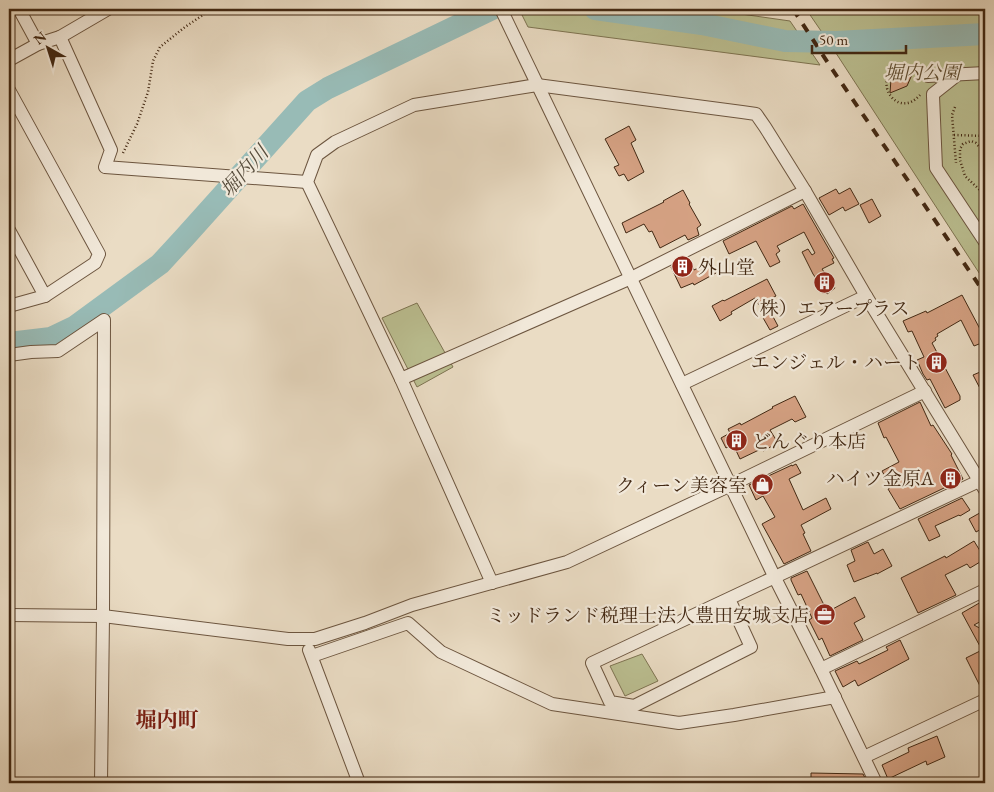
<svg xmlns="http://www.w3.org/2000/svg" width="994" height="792" font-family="'EB Garamond','Noto Serif JP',serif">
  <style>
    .green { fill: #bbbf91; stroke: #7e7452 }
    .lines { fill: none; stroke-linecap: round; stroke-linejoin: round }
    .river { stroke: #98bbb6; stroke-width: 22 }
    .building { fill: #d6a284; stroke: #422813 }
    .minor-casing { stroke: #6c553f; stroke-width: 14 }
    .path { stroke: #422813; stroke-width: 2.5; stroke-dasharray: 1 2.5; stroke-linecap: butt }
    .minor { stroke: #f1e8d9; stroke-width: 12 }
    .rail { stroke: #422813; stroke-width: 4; stroke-dasharray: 9 9; stroke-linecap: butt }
    .labels { text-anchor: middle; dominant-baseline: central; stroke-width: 4.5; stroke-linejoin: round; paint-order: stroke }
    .park-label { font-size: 19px; font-style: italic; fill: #604e32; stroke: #f1e8d9 }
    .poi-label { font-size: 19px; fill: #422813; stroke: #f1e8d9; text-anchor: end }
    .water-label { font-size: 20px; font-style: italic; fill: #584d3c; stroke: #f1e8d9 }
    .quarter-label { font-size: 21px; font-weight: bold; fill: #7a1f14; stroke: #f1e8d9 }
  </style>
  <rect width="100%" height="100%" fill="#eadcc4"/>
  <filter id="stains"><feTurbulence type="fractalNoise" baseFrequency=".004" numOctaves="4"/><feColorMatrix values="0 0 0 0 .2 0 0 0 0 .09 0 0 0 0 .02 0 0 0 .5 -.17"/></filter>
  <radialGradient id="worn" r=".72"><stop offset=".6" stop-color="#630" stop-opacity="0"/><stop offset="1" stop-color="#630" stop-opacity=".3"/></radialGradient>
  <g class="green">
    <polygon points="519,9 706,9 790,21 820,65 528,27"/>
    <polygon points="806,9 985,9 985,282 832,47"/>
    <polygon points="417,303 453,367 417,387 382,318"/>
    <polygon points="642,654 658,681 625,696 610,666"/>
  </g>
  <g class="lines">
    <g class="river">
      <polyline points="595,9 702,24 785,41 836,42 985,34"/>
      <polyline points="9,343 51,338 74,327 160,264 184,238 307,101 328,88 492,9"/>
    </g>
  </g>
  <g class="building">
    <polygon points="901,70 914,70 907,86 890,93 891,79"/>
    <polygon points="629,126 636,140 631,143 644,172 628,181 624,174 619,176 614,167 619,165 605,139"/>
    <polygon points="850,188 859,204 845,211 843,207 829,215 819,198 836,189 839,194"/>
    <polygon points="683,190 690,203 689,204 701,225 697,228 699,235 688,240 685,235 660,248 652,231 649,232 644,224 626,233 622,223 664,202 663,201"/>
    <polygon points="872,199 881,216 869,223 860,205"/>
    <polygon points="803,204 834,258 832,259 834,263 822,269 835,288 827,294 813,274 802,252 808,249 812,255 815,253 804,232 777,246 780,251 776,254 780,262 770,267 756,241 729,254 723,241 792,206 794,209"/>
    <polygon points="688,258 694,270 710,262 716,273 694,285 693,283 681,288 671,267"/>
    <polygon points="767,279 776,296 759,305 755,298 731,312 732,314 720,321 712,306 723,300 724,301"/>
    <polygon points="962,295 980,329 985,327 985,348 979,344 974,346 961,320 937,334 938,336 935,338 936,340 932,343 960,396 960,400 945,408 930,379 927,380 923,374 917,360 924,357 912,331 908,332 903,321 926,311 927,313"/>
    <polygon points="770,311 778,326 770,330 762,316"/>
    <polygon points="985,370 985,398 973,375"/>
    <polygon points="795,396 806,417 795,422 792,419 770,430 778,443 763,451 761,449 740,459 733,444 726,448 721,438 730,433 728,429 740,423 741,425 773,408 772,407"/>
    <polygon points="920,402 931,426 933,425 952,454 951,455 963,479 900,509 888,489 891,487 882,471 899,462 886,437 884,438 878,423"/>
    <polygon points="796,464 801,473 789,479 803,510 826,498 831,509 801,525 805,533 803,534 811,551 784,564 762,524 775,517 763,496 756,500 749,485 792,465 792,466"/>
    <polygon points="962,498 970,510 960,516 959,515 935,526 940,536 929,541 918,519"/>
    <polygon points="985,510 985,527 976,532 969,519"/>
    <polygon points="974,541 985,559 970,568 967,564 945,575 956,595 918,613 901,578 945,556 946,558"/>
    <polygon points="868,542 874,554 883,549 892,566 877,574 877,573 854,582 847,565 855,561 851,550"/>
    <polygon points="807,571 827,611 829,610 829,611 855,597 865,617 854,623 863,640 830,656 822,638 819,640 809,620 812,618 801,594 798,595 791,580 791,578"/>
    <polygon points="981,602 985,610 985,619 974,625 985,631 985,692 983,692 966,658 982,650 962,613"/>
    <polygon points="900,640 909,659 858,686 855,680 843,687 835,671 857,661 859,664 888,650 886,647"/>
    <polygon points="937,736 945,757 927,765 926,761 888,779 882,765 909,752 908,748"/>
    <polygon points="811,773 863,774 865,778 865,783 811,783"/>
  </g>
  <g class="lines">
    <defs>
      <g id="minor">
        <polyline points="19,9 38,44"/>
        <polyline points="501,9 775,578 821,669 876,783"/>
        <polyline points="60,37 111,150 105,167 307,182"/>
        <polyline points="9,60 38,44 60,37 108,9"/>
        <polyline points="928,76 985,73"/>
        <polyline points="9,90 99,254 95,263 45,296 9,230"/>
        <polyline points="933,94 957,75"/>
        <polyline points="933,96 936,168 985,242"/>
        <polyline points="9,306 45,296"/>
        <polyline points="9,355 31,352 58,351 104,320 103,616 101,783"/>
        <polyline points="401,379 631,278 805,191"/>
        <polyline points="682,384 866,296"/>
        <polyline points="492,583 401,379 307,182 317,155 335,142 414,105 537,85 742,112 756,114 765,127 805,191 866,296 985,490"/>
        <polyline points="729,599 751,647 634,706 610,702 592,663 979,481"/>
        <polyline points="9,615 103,616 288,639 315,639 365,623 412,605 567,562 731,485 925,391"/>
        <polyline points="309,650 359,783"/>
        <polyline points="312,656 408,623 441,652 552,704 679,723 734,715 835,697"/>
        <polyline points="821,669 985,590"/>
        <polyline points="864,757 985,700"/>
      </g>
    </defs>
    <use href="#minor" class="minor-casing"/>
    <g class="path">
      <path d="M917,71c-5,-4 -12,-6 -19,-3 -27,11 -1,53 22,27"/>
      <polyline points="955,107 952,115 956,163"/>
      <polyline points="983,126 985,128"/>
      <polyline points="954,135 985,136"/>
      <polyline points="123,153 137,124 148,92 153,61 160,47 185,27 212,9"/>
      <polyline points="985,154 976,143 971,141 963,144 960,149 960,160 965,176 985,195"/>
    </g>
    <use href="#minor" class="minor"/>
    <polyline class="rail" points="793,9 830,66 985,294"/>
  </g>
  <defs>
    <symbol id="building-disc" viewBox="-11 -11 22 22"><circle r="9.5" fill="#8f2418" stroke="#f1e8d9"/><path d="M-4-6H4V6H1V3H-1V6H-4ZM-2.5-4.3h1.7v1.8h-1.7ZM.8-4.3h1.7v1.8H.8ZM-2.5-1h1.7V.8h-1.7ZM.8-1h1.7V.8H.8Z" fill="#fff"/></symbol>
    <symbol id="shop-disc" viewBox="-11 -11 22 22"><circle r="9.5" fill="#8f2418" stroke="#f1e8d9"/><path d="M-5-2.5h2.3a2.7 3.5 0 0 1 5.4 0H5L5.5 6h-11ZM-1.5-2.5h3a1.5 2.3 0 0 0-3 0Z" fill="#fff"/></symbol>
    <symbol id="office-disc" viewBox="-11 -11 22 22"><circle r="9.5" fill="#8f2418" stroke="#f1e8d9"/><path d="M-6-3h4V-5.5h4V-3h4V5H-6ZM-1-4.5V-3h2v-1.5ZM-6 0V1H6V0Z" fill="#fff"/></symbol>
  </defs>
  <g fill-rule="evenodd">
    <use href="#building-disc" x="670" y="254" width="25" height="25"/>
    <use href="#building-disc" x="812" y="270" width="25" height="25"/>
    <use href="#building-disc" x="924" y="350" width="25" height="25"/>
    <use href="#building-disc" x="724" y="428" width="25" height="25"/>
    <use href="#building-disc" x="938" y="466" width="25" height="25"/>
    <use href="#shop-disc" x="750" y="472" width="25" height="25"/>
    <use href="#office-disc" x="812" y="602" width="25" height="25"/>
  </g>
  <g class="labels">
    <g class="park-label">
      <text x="922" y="72">堀内公園</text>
    </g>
    <g class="poi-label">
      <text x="698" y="267" text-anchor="start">外山堂</text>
      <text x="825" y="308" text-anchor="middle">（株）エアープラス</text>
      <text x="921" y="362">エンジェル・ハート</text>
      <text x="752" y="441" text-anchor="start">どんぐり本店</text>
      <text x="934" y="478">ハイツ金原A</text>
      <text x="747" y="485">クィーン美容室</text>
      <text x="809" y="615">ミッドランド税理士法人豊田安城支店</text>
    </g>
    <g class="water-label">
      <text transform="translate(244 171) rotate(-48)">堀内川</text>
    </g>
    <g class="quarter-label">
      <text x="167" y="719">堀内町</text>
    </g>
  </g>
  <rect width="994" height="792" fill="none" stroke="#eadcc4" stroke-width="30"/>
  <rect x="10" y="10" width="974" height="772" fill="none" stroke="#422813" stroke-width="2.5"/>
  <rect x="15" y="15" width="964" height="762" fill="none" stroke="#422813"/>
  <g transform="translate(48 48) rotate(321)" stroke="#f1e8d9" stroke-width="4" paint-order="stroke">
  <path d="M0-4L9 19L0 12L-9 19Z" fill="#422813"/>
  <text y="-8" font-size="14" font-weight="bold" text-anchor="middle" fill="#422813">N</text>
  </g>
  <path d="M812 45v8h94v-8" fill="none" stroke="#422813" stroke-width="2.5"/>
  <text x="819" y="45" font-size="15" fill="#422813" stroke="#f1e8d9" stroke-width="4" paint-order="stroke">50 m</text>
  <rect width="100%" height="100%" filter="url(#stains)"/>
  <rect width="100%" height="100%" fill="url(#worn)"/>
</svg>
